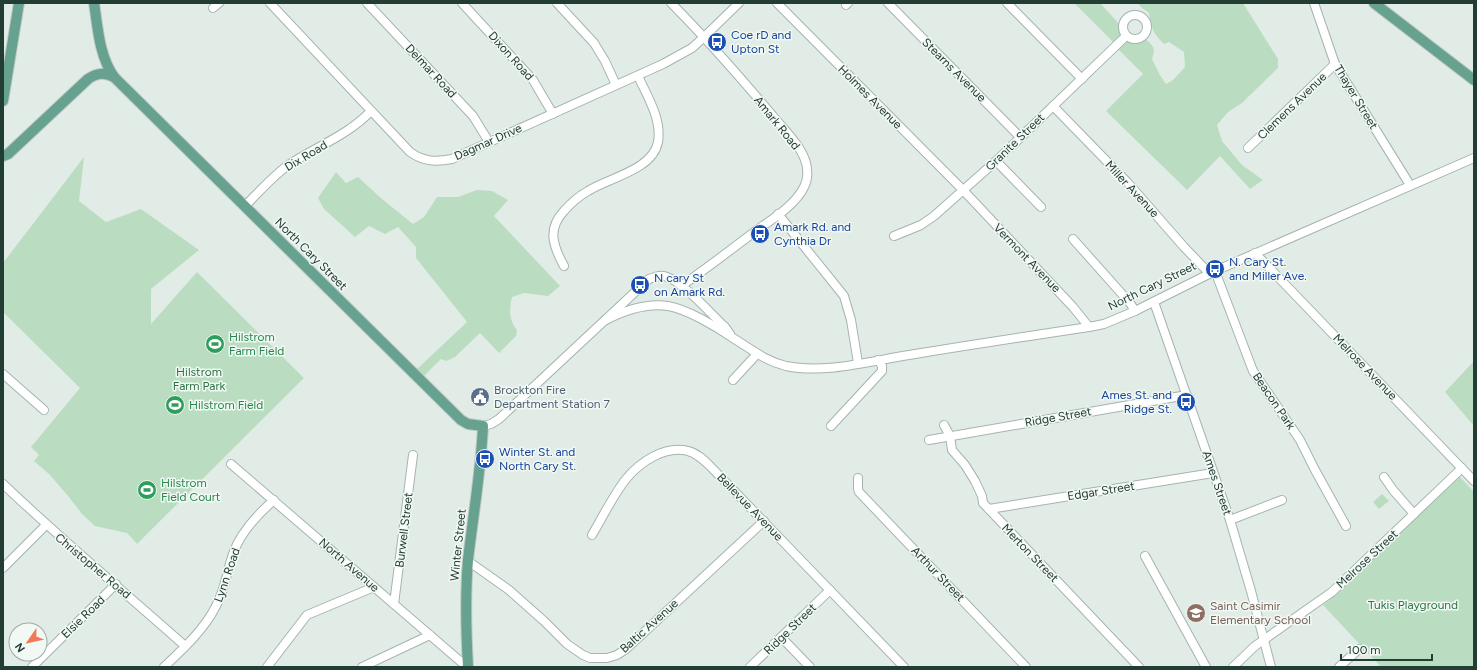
<svg xmlns="http://www.w3.org/2000/svg" width="1477" height="670" font-family="Figtree,sans-serif">
  <style>
    .green { fill: #baddc2 }
    .lines { fill: none; stroke-linecap: round; stroke-linejoin: round }
    .minor-casing { stroke: #a5b4ae; stroke-width: 10 }
    .major-casing { stroke: #c1c9c6; stroke-width: 12 }
    .minor { stroke: #fff; stroke-width: 8 }
    .major { stroke: #66a28f; stroke-width: 10 }
    .labels { text-anchor: middle; dominant-baseline: central; stroke-width: 3; stroke-linejoin: round; paint-order: stroke }
    .transit-label { font-size: 12px; fill: #164399; stroke: #f2f9f5; text-anchor: start }
    .street-label { font-size: 12px; fill: #223d34; stroke: #f2f9f5 }
    .leisure-label { font-size: 12px; fill: #27864d; stroke: #f2f9f5; text-anchor: start }
    .park-label { font-size: 12px; fill: #2b7444; stroke: #f2f9f5 }
    .service-label { font-size: 12px; fill: #4e5e75; stroke: #f2f9f5; text-anchor: start }
    .education-label { font-size: 12px; fill: #785e54; stroke: #f2f9f5; text-anchor: start }
  </style>
  <rect width="100%" height="100%" fill="#e2ece7"/>
  <g class="green">
    <polygon points="1074,3 1100,3 1121,26 1122,34 1114,43"/>
    <path d="M1138,3h105l35,56v9l-36,35 -14,9 -11,13 5,16 20,24 21,15 -13,9 -30,-33 -33,34 -81,-79 37,-37 -26,-26 8,-7 21,-2c7,7 10,9 6,20l8,16 6,9 7,-4 12,-13 -1,-15 -15,-10 -5,2c-11,-10 -13,-17 -15,-31l-7,-5z"/>
    <polygon points="84,157 79,201 106,222 141,209 199,250 151,289 151,324 197,272 304,378 137,544 127,533 95,526 82,514 69,497 50,475 34,461 39,455 31,447 80,388 3,312 3,263"/>
    <path d="M336,172l10,11 12,-6 24,22 31,25 11,-7 13,-20h21l19,-7 15,1 16,9 -14,16 66,70 -12,10 -24,-3 -12,4c-3,13 -3,23 5,33l-1,6 -17,17 -19,-20 -25,24 -9,4 -5,-2 -17,17 -7,-7 50,-47 -51,-64v-11l-18,-20 -13,7 -16,-8 -14,11 -31,-28 -6,-11z"/>
    <polygon points="1474,361 1474,426 1445,392"/>
    <polygon points="1459,476 1474,492 1474,667 1381,667 1323,605 1341,590"/>
    <polygon points="1382,494 1389,501 1379,509 1373,502"/>
  </g>
  <g class="lines">
    <defs>
      <g id="minor">
        <path d="M270,3l140,149c14,10 26,10 42,7l211,-95 29,-16 12,-11 35,-34"/>
        <polyline points="367,3 473,116 489,142"/>
        <polyline points="462,3 533,80 553,114"/>
        <polyline points="557,3 594,43 605,61 616,85"/>
        <path d="M671,3c36,36 69,74 102,113 11,14 28,29 33,47 2,7 2,17 -2,24 -9,19 -35,34 -51,46 -24,18 -47,36 -72,53"/>
        <polyline points="777,3 963,190 1073,307 1089,327"/>
        <polyline points="888,3 1020,137"/>
        <polyline points="1007,3 1082,79"/>
        <polyline points="1314,3 1335,64 1410,185"/>
        <polyline points="846,5 848,3"/>
        <polyline points="213,8 219,3"/>
        <circle cx="1135" cy="27" r="12"/>
        <polyline points="1053,106 1128,183 1184,247 1209,273"/>
        <polyline points="1248,148 1335,64"/>
        <polyline points="996,161 1041,207"/>
        <path d="M245,206c14,-14 27,-29 42,-40 28,-19 60,-30 84,-55"/>
        <polyline points="778,214 844,296 851,320 858,363"/>
        <polyline points="894,236 921,225 934,216 996,161 1126,36"/>
        <polyline points="1073,239 1130,303 1135,311"/>
        <polyline points="1255,253 1474,481"/>
        <path d="M564,266c-11,-20 -17,-37 0,-55 7,-8 15,-15 24,-20 20,-13 65,-21 70,-49 4,-23 -11,-46 -20,-66"/>
        <polyline points="1215,271 1253,371 1300,440 1315,470 1346,526"/>
        <polyline points="1154,302 1230,520 1251,591 1271,667"/>
        <path d="M604,321c19,-10 42,-18 64,-15 19,3 49,21 65,32 18,11 32,23 53,28 39,8 85,-5 123,-11 60,-10 120,-19 180,-28l15,-3 31,-13 80,-40 259,-113"/>
        <polyline points="3,374 44,410"/>
        <polyline points="733,380 757,354"/>
        <polyline points="944,425 950,436 952,450 965,465 975,481 982,496 983,503 1139,667"/>
        <path d="M483,426l8,-2 8,-5 150,-140c6,-2 12,-5 18,-2 16,5 44,37 58,50l5,7"/>
        <polyline points="831,426 882,371 882,366 878,360"/>
        <polyline points="929,440 1187,395"/>
        <polyline points="231,464 467,667"/>
        <polyline points="1384,477 1393,490 1414,514"/>
        <polyline points="858,478 858,489 859,492 1026,667"/>
        <path d="M3,484c59,56 121,108 182,162"/>
        <polyline points="989,509 1213,473"/>
        <polyline points="1230,520 1282,500"/>
        <path d="M592,535c10,-17 22,-41 34,-56 14,-17 39,-34 62,-28 9,2 16,9 22,15l194,201"/>
        <polyline points="1145,556 1206,667"/>
        <polyline points="468,561 509,590 544,621 567,644 583,655 590,658 607,658 617,655 626,649 764,521"/>
        <polyline points="3,568 46,525"/>
        <polyline points="394,604 413,455"/>
        <polyline points="781,637 810,667"/>
        <polyline points="32,667 116,584"/>
        <path d="M164,667c19,-18 40,-37 52,-61 9,-16 11,-35 17,-52 7,-21 25,-40 41,-54"/>
        <polyline points="267,667 307,615 374,587"/>
        <polyline points="362,667 430,635"/>
        <polyline points="750,667 830,590"/>
        <polyline points="1233,667 1255,646 1332,592 1462,468"/>
        <polyline points="1339,667 1359,649"/>
      </g>
      <g id="major">
        <path d="M94,3c4,26 5,52 20,74"/>
        <polyline points="1374,3 1474,80"/>
        <polyline points="3,101 19,3"/>
        <path d="M3,156l5,-2 80,-75c9,-6 16,-7 26,-2l347,343 7,4 15,2c-2,45 -10,90 -15,134 -3,36 -2,71 0,107"/>
      </g>
    </defs>
    <use href="#minor" class="minor-casing"/>
    <use href="#major" class="major-casing"/>
    <use href="#minor" class="minor"/>
    <use href="#major" class="major"/>
  </g>
  <defs>
    <symbol id="bus-disc" viewBox="-11 -11 22 22"><circle r="9.5" fill="#1a4fb4" stroke="#f2f9f5"/><path d="M-5-6H5V4H4V6H2V4H-2V6H-4V4H-5ZM-3.5-4V0h7V-4ZM-3.5 1.2v1.5H-2V1.2ZM2 1.2v1.5H3.5V1.2Z" fill="#fff"/></symbol>
    <symbol id="stadium-disc" viewBox="-11 -11 22 22"><circle r="9.5" fill="#2e9e5b" stroke="#f2f9f5"/><path d="M0-5a6.5 5 0 1 0 0 10a6.5 5 0 1 0 0-10ZM-3.5-1.8h7v3.6h-7Z" fill="#fff"/></symbol>
    <symbol id="civic-disc" viewBox="-11 -11 22 22"><circle r="9.5" fill="#5c6f8a" stroke="#f2f9f5"/><path d="M-.6-6.5H3V-4.5H.6V-3L4-1V1h2V6H-6V1h2V-1L-.6-3ZM-1.2 2.5V6h2.4V2.5Z" fill="#fff"/></symbol>
    <symbol id="school-disc" viewBox="-11 -11 22 22"><circle r="9.5" fill="#8d6e63" stroke="#f2f9f5"/><path d="M0-5L7-2L0 1L-7-2ZM-4 1L0 2.5L4 1V4Q0 6-4 4Z" fill="#fff"/></symbol>
  </defs>
  <g fill-rule="evenodd">
    <use href="#bus-disc" x="706" y="31" width="22" height="22"/>
    <use href="#bus-disc" x="749" y="223" width="22" height="22"/>
    <use href="#bus-disc" x="1204" y="258" width="22" height="22"/>
    <use href="#bus-disc" x="629" y="274" width="22" height="22"/>
    <use href="#stadium-disc" x="204" y="333" width="22" height="22"/>
    <use href="#civic-disc" x="469" y="386" width="22" height="22"/>
    <use href="#bus-disc" x="1175" y="391" width="22" height="22"/>
    <use href="#stadium-disc" x="164" y="394" width="22" height="22"/>
    <use href="#bus-disc" x="474" y="448" width="22" height="22"/>
    <use href="#stadium-disc" x="136" y="479" width="22" height="22"/>
    <use href="#school-disc" x="1185" y="602" width="22" height="22"/>
  </g>
  <g class="labels">
    <g class="transit-label">
      <text x="731" y="35">Coe rD and<tspan x="731" dy="14">Upton St</tspan></text>
      <text x="774" y="227">Amark Rd. and<tspan x="774" dy="14">Cynthia Dr</tspan></text>
      <text x="1229" y="262">N. Cary St.<tspan x="1229" dy="14">and Miller Ave.</tspan></text>
      <text x="654" y="278">N cary St<tspan x="654" dy="14">on Amark Rd.</tspan></text>
      <text x="1172" y="395" text-anchor="end">Ames St. and<tspan x="1172" dy="14">Ridge St.</tspan></text>
      <text x="499" y="452">Winter St. and<tspan x="499" dy="14">North Cary St.</tspan></text>
    </g>
    <g class="street-label">
      <text transform="translate(511 56) rotate(48)">Dixon Road</text>
      <text transform="translate(954 70) rotate(45)">Stearns Avenue</text>
      <text transform="translate(431 71) rotate(47)">Delmar Road</text>
      <text transform="translate(870 97) rotate(45)">Holmes Avenue</text>
      <text transform="translate(1356 97) rotate(59)">Thayer Street</text>
      <text transform="translate(1292 106) rotate(-44)">Clemens Avenue</text>
      <text transform="translate(777 123) rotate(51)">Amark Road</text>
      <text transform="translate(488 142) rotate(-24)">Dagmar Drive</text>
      <text transform="translate(1015 142) rotate(-44)">Granite Street</text>
      <text transform="translate(306 156) rotate(-31)">Dix Road</text>
      <text transform="translate(1132 189) rotate(47)">Miller Avenue</text>
      <text transform="translate(311 254) rotate(45)">North Cary Street</text>
      <text transform="translate(1027 258) rotate(46)">Vermont Avenue</text>
      <text transform="translate(1152 286) rotate(-26)">North Cary Street</text>
      <text transform="translate(1365 367) rotate(46)">Melrose Avenue</text>
      <text transform="translate(1274 401) rotate(56)">Beacon Park</text>
      <text transform="translate(1058 417) rotate(-10)">Ridge Street</text>
      <text transform="translate(1217 483) rotate(71)">Ames Street</text>
      <text transform="translate(1101 491) rotate(-9)">Edgar Street</text>
      <text transform="translate(750 507) rotate(46)">Bellevue Avenue</text>
      <text transform="translate(404 530) rotate(-83)">Burwell Street</text>
      <text transform="translate(458 545) rotate(-84)">Winter Street</text>
      <text transform="translate(1030 553) rotate(46)">Merton Street</text>
      <text transform="translate(1367 559) rotate(-43)">Melrose Street</text>
      <text transform="translate(349 565) rotate(41)">North Avenue</text>
      <text transform="translate(93 566) rotate(40)">Christopher Road</text>
      <text transform="translate(938 574) rotate(46)">Arthur Street</text>
      <text transform="translate(227 575) rotate(-71)">Lynn Road</text>
      <text transform="translate(83 617) rotate(-44)">Elsie Road</text>
      <text transform="translate(649 626) rotate(-42)">Baltic Avenue</text>
      <text transform="translate(790 629) rotate(-44)">Ridge Street</text>
    </g>
    <g class="leisure-label">
      <text x="229" y="337">Hilstrom<tspan x="229" dy="14">Farm Field</tspan></text>
      <text x="189" y="405">Hilstrom Field</text>
      <text x="161" y="483">Hilstrom<tspan x="161" dy="14">Field Court</tspan></text>
    </g>
    <g class="park-label">
      <text x="199" y="372">Hilstrom<tspan x="199" dy="14">Farm Park</tspan></text>
      <text x="1413" y="605">Tukis Playground</text>
    </g>
    <g class="service-label">
      <text x="494" y="390">Brockton Fire<tspan x="494" dy="14">Department Station 7</tspan></text>
    </g>
    <g class="education-label">
      <text x="1210" y="606">Saint Casimir<tspan x="1210" dy="14">Elementary School</tspan></text>
    </g>
  </g>
  <rect width="1477" height="670" fill="none" stroke="#223d34" stroke-width="8"/>
  <g transform="translate(28 642) rotate(236)"><circle r="19" fill="#f2f9f5" stroke="#9faea8"/>
  <path d="M0-3L7 15L0 10L-7 15Z" fill="#f37759"/>
  <text y="-6" font-size="11" font-weight="bold" text-anchor="middle" fill="#223d34">N</text>
  </g>
  <path d="M1341 654v6h91v-6" fill="none" stroke="#223d34" stroke-width="2"/>
  <text x="1347" y="654" font-size="12" fill="#223d34" stroke="#f2f9f5" stroke-width="3" paint-order="stroke">100 m</text>
</svg>
